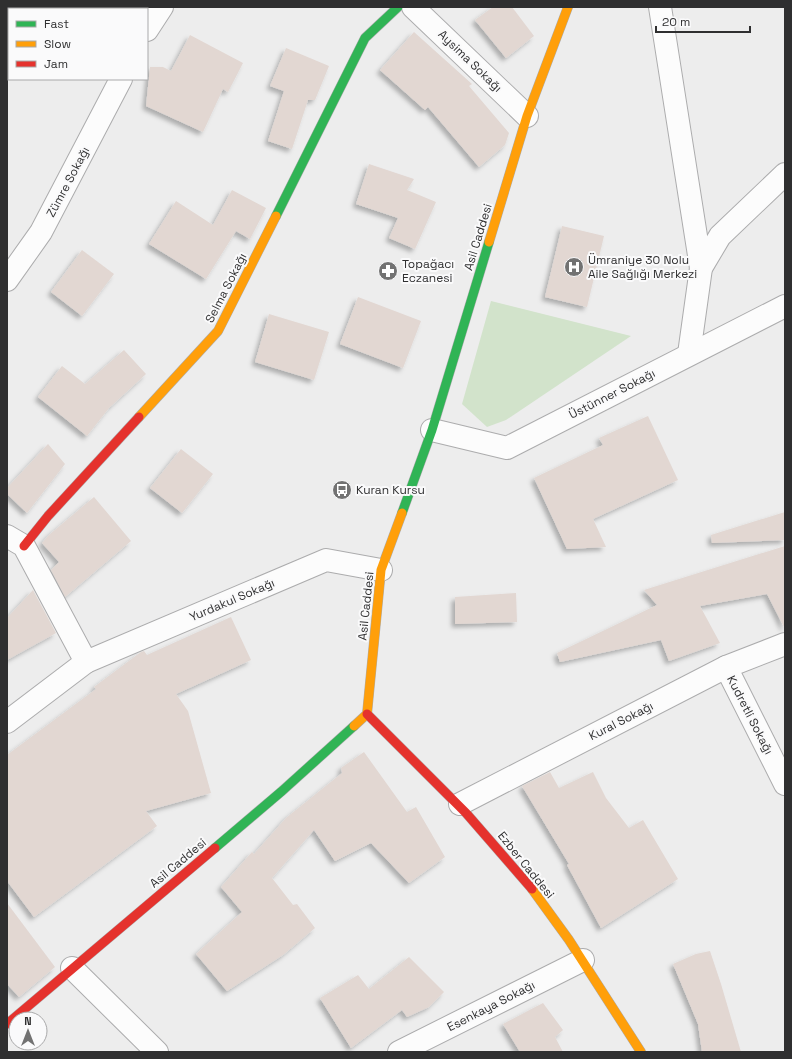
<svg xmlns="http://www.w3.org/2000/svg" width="792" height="1059" font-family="'Space Grotesk',sans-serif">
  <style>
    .green { fill: #d2e3cb }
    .building { fill: #e2d7d2; filter: url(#shadow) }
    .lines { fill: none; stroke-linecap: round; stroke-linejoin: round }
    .street-casing { stroke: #acacad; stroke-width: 24 }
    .fast-casing { stroke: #acacad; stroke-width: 10 }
    .slow-casing { stroke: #acacad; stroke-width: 10 }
    .jam-casing { stroke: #acacad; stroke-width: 10 }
    .street { stroke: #fcfcfc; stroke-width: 22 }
    .fast { stroke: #30b455; stroke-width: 9 }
    .slow { stroke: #ff9f0a; stroke-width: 9 }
    .jam { stroke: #e5322d; stroke-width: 9 }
    .labels { text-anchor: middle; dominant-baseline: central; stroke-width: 4; stroke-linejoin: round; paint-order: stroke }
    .street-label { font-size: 12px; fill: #2f2f30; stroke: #fafafb }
    .poi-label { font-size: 12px; fill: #2f2f30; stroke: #fafafb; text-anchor: start }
  </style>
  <defs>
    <filter id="shadow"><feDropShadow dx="-3.5" dy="3.5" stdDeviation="2" flood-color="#0004"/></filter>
  </defs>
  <rect width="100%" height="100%" fill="#ededed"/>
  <polygon class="green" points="491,301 631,336 506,420 487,427 462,404"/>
  <g class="building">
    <polygon points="493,7 512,7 534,36 506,58 475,20"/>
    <polygon points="414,32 472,84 469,86 509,133 505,145 479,167 428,107 425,110 380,70"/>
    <polygon points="190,35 243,63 228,92 223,89 203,132 146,106 150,67 163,67 171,71"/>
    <polygon points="286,48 329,66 315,100 308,100 292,149 268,141 284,91 270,86"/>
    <polygon points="369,164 414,179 407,190 436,202 415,249 389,238 398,218 356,204"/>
    <polygon points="232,190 266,208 250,239 236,231 206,279 149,244 176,201 213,225"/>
    <polygon points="562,226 604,236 587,307 545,297"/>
    <polygon points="82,250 114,274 82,316 51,292"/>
    <polygon points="358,297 421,321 403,368 340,344"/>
    <polygon points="269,314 329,332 314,380 255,362"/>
    <polygon points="124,350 146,374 109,408 87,436 38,397 62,366 85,384"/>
    <polygon points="648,416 678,480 593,519 606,547 567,549 534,478 603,445 599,438"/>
    <polygon points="48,444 65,464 27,513 7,494 7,488"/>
    <polygon points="181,449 213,474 182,513 150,488"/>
    <polygon points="94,497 131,541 65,597 51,570 59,562 42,543 49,535"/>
    <polygon points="785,512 785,540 712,543 711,535"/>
    <polygon points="785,546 785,629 767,594 700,606 720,643 669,661 661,640 560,662 557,653 657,605 644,590"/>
    <polygon points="33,590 56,633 7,660 7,618"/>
    <polygon points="516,593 517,622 455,624 455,597"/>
    <polygon points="231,617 251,660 176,694 188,711 211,793 146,811 157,826 34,917 7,881 7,755 96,689 94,687 141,652 144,651 147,655"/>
    <polygon points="364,752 407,812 416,807 445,857 409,883 371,843 335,861 314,830 272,878 293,905 297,904 315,928 283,955 227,991 196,954 242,912 221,887 252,852 254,854 286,818 342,773 341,768"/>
    <polygon points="550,772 559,788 593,772 606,798 629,828 643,820 678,879 601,928 567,865 569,864 522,786"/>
    <polygon points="7,903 55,967 19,997 7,984"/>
    <polygon points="710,951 721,984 741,1052 702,1052 698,1024 673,964 696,954"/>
    <polygon points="409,957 444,992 429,1007 407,1017 402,1010 351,1048 320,998 358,975 369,989"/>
    <polygon points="543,1003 563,1030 555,1037 563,1052 520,1052 503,1024"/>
  </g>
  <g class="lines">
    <defs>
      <g id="street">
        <polyline points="413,7 527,116"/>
        <polyline points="660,7 701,268"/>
        <polyline points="147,30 162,7"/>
        <polyline points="7,280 41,232 121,79"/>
        <polyline points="689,354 701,268 720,236 785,174"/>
        <polyline points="432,430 507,448 785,306"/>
        <polyline points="7,536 24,546 86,662 7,722"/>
        <polyline points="86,662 326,560 381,570"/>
        <polyline points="726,667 785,784"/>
        <polyline points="460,804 726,667 785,644"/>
        <polyline points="72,968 157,1052"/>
        <polyline points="399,1052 583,960"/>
      </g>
      <g id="fast">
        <polyline points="276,216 365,38 398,7"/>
        <polyline points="402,513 432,430 489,242"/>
        <polyline points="215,848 282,791 354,726"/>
      </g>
      <g id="slow">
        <polyline points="489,242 527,116 568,7"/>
        <polyline points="139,417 218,331 276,216"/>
        <polyline points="354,726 367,714 381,570 402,513"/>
        <polyline points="532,889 569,940 641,1052"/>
      </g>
      <g id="jam">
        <polyline points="24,546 48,516 139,417"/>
        <polyline points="367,714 466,813 532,889"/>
        <polyline points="7,1024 215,848"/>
      </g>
    </defs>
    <use href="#street" class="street-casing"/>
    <use href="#fast" class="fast-casing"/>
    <use href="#slow" class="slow-casing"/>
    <use href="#jam" class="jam-casing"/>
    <use href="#street" class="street"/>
    <use href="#fast" class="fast"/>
    <use href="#slow" class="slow"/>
    <use href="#jam" class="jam"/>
  </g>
  <defs>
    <symbol id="hospital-disc" viewBox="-11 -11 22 22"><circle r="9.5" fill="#727272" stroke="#fafafb"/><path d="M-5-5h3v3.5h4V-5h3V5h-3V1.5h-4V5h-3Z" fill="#fff"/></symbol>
    <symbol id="pharmacy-disc" viewBox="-11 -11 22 22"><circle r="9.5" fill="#727272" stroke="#fafafb"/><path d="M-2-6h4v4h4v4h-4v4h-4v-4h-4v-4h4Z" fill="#fff"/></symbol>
    <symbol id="bus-disc" viewBox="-11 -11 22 22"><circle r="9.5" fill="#727272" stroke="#fafafb"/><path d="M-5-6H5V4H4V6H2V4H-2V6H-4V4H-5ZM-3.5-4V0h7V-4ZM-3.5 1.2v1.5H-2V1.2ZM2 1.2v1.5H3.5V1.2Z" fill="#fff"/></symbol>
  </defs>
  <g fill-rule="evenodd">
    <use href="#hospital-disc" x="563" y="256" width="22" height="22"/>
    <use href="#pharmacy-disc" x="377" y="260" width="22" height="22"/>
    <use href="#bus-disc" x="331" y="479" width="22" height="22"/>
  </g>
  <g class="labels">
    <g class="street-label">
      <text transform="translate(470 61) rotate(44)">Aysima Sokağı</text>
      <text transform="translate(68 182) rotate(-62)">Zümre Sokağı</text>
      <text transform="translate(478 237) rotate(-73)">Asil Caddesi</text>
      <text transform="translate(226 288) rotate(-63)">Selma Sokağı</text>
      <text transform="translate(612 394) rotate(-27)">Üstünner Sokağı</text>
      <text transform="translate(232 600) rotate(-23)">Yurdakul Sokağı</text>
      <text transform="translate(366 606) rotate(-84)">Asil Caddesi</text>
      <text transform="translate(750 715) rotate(63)">Kudretli Sokağı</text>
      <text transform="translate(621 721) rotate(-27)">Kural Sokağı</text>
      <text transform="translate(178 863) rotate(-40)">Asil Caddesi</text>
      <text transform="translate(526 865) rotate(51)">Ezber Caddesi</text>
      <text transform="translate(491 1006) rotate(-27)">Esenkaya Sokağı</text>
    </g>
    <g class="poi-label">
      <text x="588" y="260">Ümraniye 30 Nolu<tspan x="588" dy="14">Aile Sağlığı Merkezi</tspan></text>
      <text x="402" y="264">Topağacı<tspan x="402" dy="14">Eczanesi</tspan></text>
      <text x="356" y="490">Kuran Kursu</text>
    </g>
  </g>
  <rect width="792" height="1059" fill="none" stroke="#2f2f30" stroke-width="16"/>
  <rect x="8" y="8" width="140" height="72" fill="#fafafb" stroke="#a9a9aa"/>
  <rect x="16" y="21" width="20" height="6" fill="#30b455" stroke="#a9a9aa"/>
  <text x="44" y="28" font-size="12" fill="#2f2f30">Fast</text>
  <rect x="16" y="41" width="20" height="6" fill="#ff9f0a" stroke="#a9a9aa"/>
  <text x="44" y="48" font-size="12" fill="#2f2f30">Slow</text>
  <rect x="16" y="61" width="20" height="6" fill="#e5322d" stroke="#a9a9aa"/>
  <text x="44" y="68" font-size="12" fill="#2f2f30">Jam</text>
  <g transform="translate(28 1031)"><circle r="19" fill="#fafafb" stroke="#a9a9aa"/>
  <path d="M0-3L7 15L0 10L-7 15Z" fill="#727272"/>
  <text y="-6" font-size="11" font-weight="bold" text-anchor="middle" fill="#2f2f30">N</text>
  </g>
  <path d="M656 26v6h94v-6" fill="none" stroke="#2f2f30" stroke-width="2"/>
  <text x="662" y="26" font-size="12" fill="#2f2f30" stroke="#fafafb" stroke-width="3" paint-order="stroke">20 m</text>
</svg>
